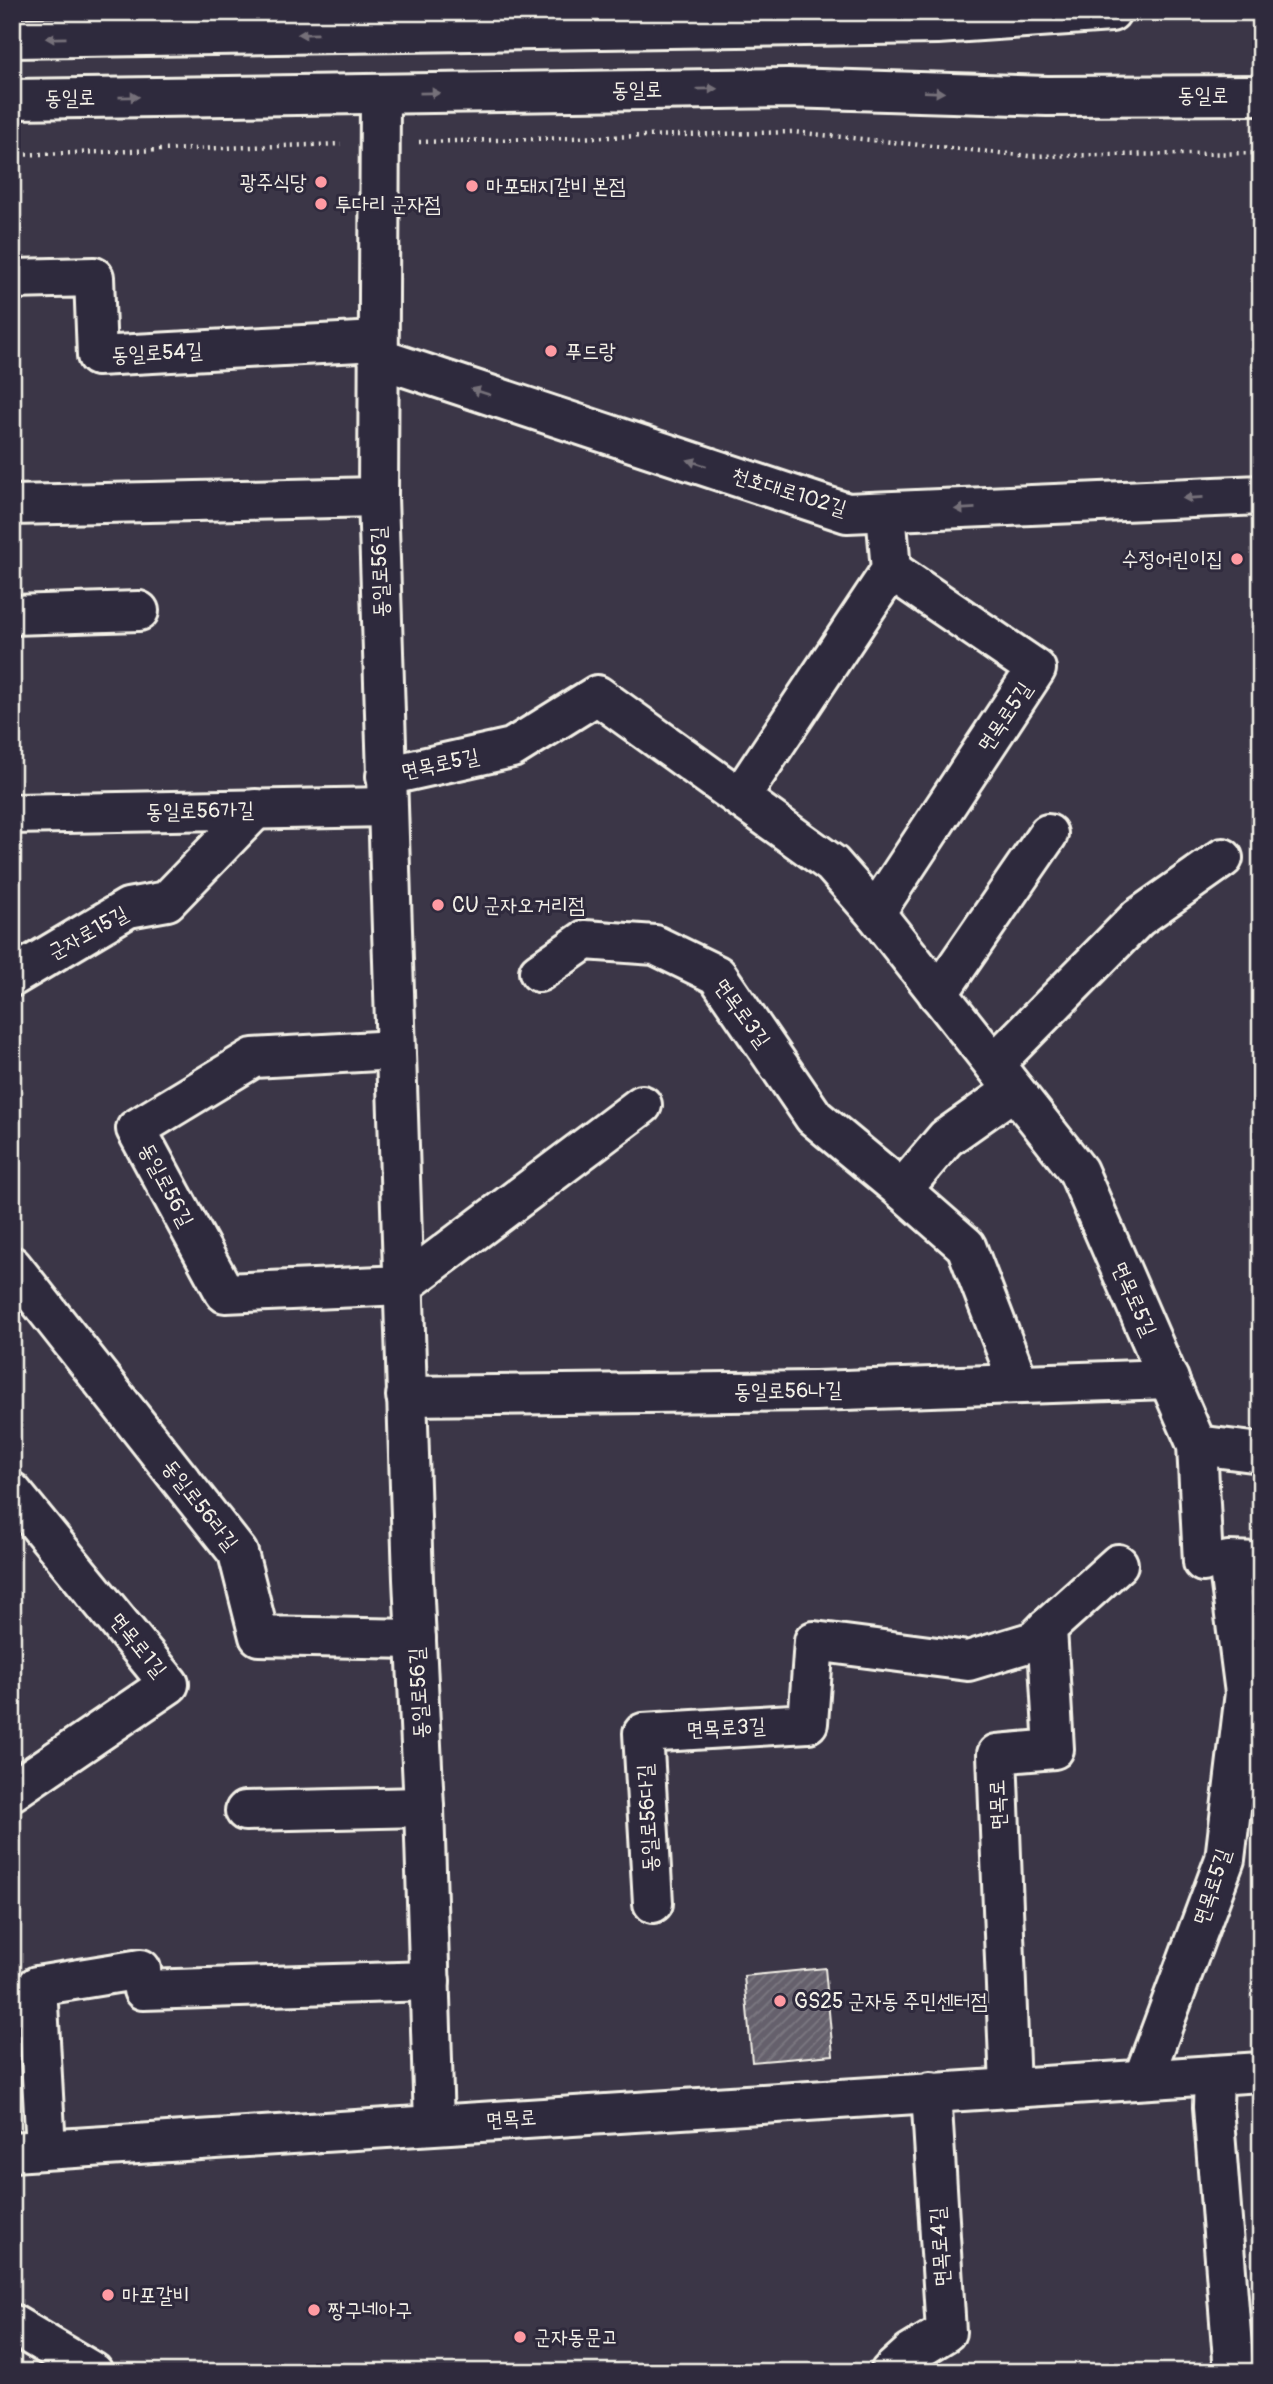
<svg xmlns="http://www.w3.org/2000/svg" width="1273" height="2384" font-family="Pangolin,'Poor Story',sans-serif">
  <style>
    .building { fill: url(#building-hatch); stroke: #f4f1e8; stroke-width: 2 }
    .lines { fill: none; stroke-linecap: round; stroke-linejoin: round }
    .minor-casing { stroke: #f4f1e8; stroke-width: 44 }
    .major-casing { stroke: #f4f1e8; stroke-width: 44 }
    .path { stroke: #f4f1e8; stroke-width: 4.5; stroke-dasharray: 2 5; stroke-linecap: butt }
    .minor { stroke: #2f2a3d; stroke-width: 38 }
    .major { stroke: #2f2a3d; stroke-width: 38 }
    .oneway { fill: #747079 }
    .poi-dot { fill: #ff9aa2; stroke: #2f2a3d; stroke-width: 2.5 }
    .labels { text-anchor: middle; dominant-baseline: central; stroke-width: 6; stroke-linejoin: round; paint-order: stroke }
    .street-label { font-size: 21px; fill: #f4f1e8; stroke: #2f2a3d }
    .poi-label { font-size: 21px; fill: #f4f1e8; stroke: #2f2a3d; text-anchor: start }
  </style>
  <defs>
    <pattern id="building-hatch" width="6" height="6" patternUnits="userSpaceOnUse" patternTransform="scale(1.75)"><rect width="6" height="6" fill="#65616c"/><path d="M-1 1l2-2M0 6l6-6M5 7l2-2" fill="none" stroke="#7c7881"/></pattern>
  </defs>
  <rect width="100%" height="100%" fill="#3b3647"/>
  <filter id="ink" filterUnits="userSpaceOnUse"><feTurbulence type="fractalNoise" baseFrequency=".0143" numOctaves="2"/><feDisplacementMap in="SourceGraphic" scale="14" xChannelSelector="R" yChannelSelector="G"/><feConvolveMatrix kernelMatrix="1 2 1 2 8 2 1 2 1" color-interpolation-filters="sRGB"/></filter>
  <g filter="url(#ink)">
    <g class="building">
      <polygon points="1253,209 1261,209 1261,310 1255,311"/>
      <polygon points="825,1968 833,2055 752,2062 744,1976"/>
    </g>
    <g class="lines">
      <defs>
        <g id="minor">
          <polyline points="380,94 378,497 413,1579 424,1807 434,2124"/>
          <polyline points="12,279 94,277 97,356 378,341"/>
          <polyline points="378,358 847,513 1261,495"/>
          <polyline points="12,505 378,497"/>
          <polyline points="12,615 139,611"/>
          <polyline points="386,776 512,748 597,695 832,864 875,913 1078,1171 1197,1445 1203,1562"/>
          <polyline points="740,797 891,570 886,512"/>
          <polyline points="12,814 387,807"/>
          <polyline points="875,913 1036,669 891,570"/>
          <polyline points="539,972 585,940 655,945 717,975 814,1117 902,1190 946,1138 1014,1090"/>
          <polyline points="12,977 128,908 167,901 256,809"/>
          <polyline points="938,994 1048,834"/>
          <polyline points="395,1050 253,1058 136,1129 225,1293 403,1285 642,1105"/>
          <polyline points="994,1064 1138,918 1223,858"/>
          <polyline points="902,1190 966,1246 1019,1384"/>
          <polyline points="12,1266 238,1553 259,1636 416,1639"/>
          <polyline points="406,1396 815,1391 1169,1379"/>
          <polyline points="1197,1445 1261,1453"/>
          <polyline points="12,1492 169,1684 12,1791"/>
          <polyline points="245,1811 424,1807"/>
          <polyline points="653,1903 643,1733 808,1723 814,1641 968,1661 1034,1641 1047,1628"/>
          <polyline points="1214,2075 1213,2107 1234,2372"/>
          <polyline points="1143,2079 1225,1859 1245,1693 1228,1561 1261,1562"/>
          <polyline points="1010,2088 997,1754 1054,1749 1047,1628 1118,1564"/>
          <polyline points="46,2149 37,1986 141,1969 143,1990 430,1981"/>
          <polyline points="12,2152 1261,2072"/>
          <polyline points="12,2324 93,2372"/>
          <polyline points="890,2372 910,2354 946,2332 931,2092"/>
        </g>
        <g id="major">
          <polyline points="12,38 937,24 1111,12"/>
          <polyline points="12,99 787,88 1047,96 1261,95"/>
        </g>
      </defs>
      <use href="#minor" class="minor-casing"/>
      <use href="#major" class="major-casing"/>
      <g class="path">
        <polyline points="419,142 793,132 1029,156 1261,153"/>
        <polyline points="12,155 341,144"/>
      </g>
      <use href="#minor" class="minor"/>
      <use href="#major" class="major"/>
    </g>
    <defs><path id="oneway-solid" d="M-6-.8H1V-3.2L6.5 0L1 3.2V.8H-6Z" transform="scale(1.75)"/></defs>
    <g class="oneway">
      <use href="#oneway-solid" transform="translate(308 34) rotate(179)"/>
      <use href="#oneway-solid" transform="translate(56 38) rotate(179)"/>
      <use href="#oneway-solid" transform="translate(707 89) rotate(-1)"/>
      <use href="#oneway-solid" transform="translate(934 92) rotate(2)"/>
      <use href="#oneway-solid" transform="translate(430 93) rotate(-1)"/>
      <use href="#oneway-solid" transform="translate(129 97) rotate(-1)"/>
      <use href="#oneway-solid" transform="translate(481 392) rotate(-162)"/>
      <use href="#oneway-solid" transform="translate(697 463) rotate(-162)"/>
      <use href="#oneway-solid" transform="translate(1193 498) rotate(177)"/>
      <use href="#oneway-solid" transform="translate(965 509) rotate(177)"/>
    </g>
  </g>
  <g class="poi-dot">
    <circle cx="321" cy="182" r="7"/>
    <circle cx="472" cy="186" r="7"/>
    <circle cx="321" cy="204" r="7"/>
    <circle cx="551" cy="351" r="7"/>
    <circle cx="1237" cy="559" r="7"/>
    <circle cx="438" cy="905" r="7"/>
    <circle cx="780" cy="2001" r="7"/>
    <circle cx="108" cy="2295" r="7"/>
    <circle cx="314" cy="2310" r="7"/>
    <circle cx="520" cy="2337" r="7"/>
  </g>
  <g class="labels">
    <g class="street-label">
      <text transform="translate(637 90) rotate(-1)">동일로</text>
      <text x="1203" y="95">동일로</text>
      <text transform="translate(70 98) rotate(-1)">동일로</text>
      <text transform="translate(157 353) rotate(-3)">동일로54길</text>
      <text transform="translate(789 492) rotate(17)">천호대로102길</text>
      <text transform="translate(380 572) rotate(-92)">동일로56길</text>
      <text transform="translate(1005 717) rotate(-56)">면목로5길</text>
      <text transform="translate(440 764) rotate(-12)">면목로5길</text>
      <text transform="translate(200 811) rotate(-1)">동일로56가길</text>
      <text transform="translate(88 933) rotate(-29)">군자로15길</text>
      <text transform="translate(742 1013) rotate(54)">면목로3길</text>
      <text transform="translate(166 1185) rotate(62)">동일로56길</text>
      <text transform="translate(1134 1299) rotate(66)">면목로5길</text>
      <text transform="translate(788 1391) rotate(-1)">동일로56나길</text>
      <text transform="translate(200 1505) rotate(52)">동일로56라길</text>
      <text transform="translate(138 1645) rotate(51)">면목로1길</text>
      <text transform="translate(419 1693) rotate(-93)">동일로56길</text>
      <text transform="translate(726 1728) rotate(-3)">면목로3길</text>
      <text transform="translate(998 1805) rotate(-92)">면목로</text>
      <text transform="translate(648 1818) rotate(-93)">동일로56다길</text>
      <text transform="translate(1212 1887) rotate(-72)">면목로5길</text>
      <text transform="translate(511 2119) rotate(-4)">면목로</text>
      <text transform="translate(940 2247) rotate(-94)">면목로4길</text>
    </g>
    <g class="poi-label">
      <text x="307" y="182" text-anchor="end">광주식당</text>
      <text x="486" y="186">마포돼지갈비 본점</text>
      <text x="335" y="204">투다리 군자점</text>
      <text x="565" y="351">푸드랑</text>
      <text x="1223" y="559" text-anchor="end">수정어린이집</text>
      <text x="452" y="905">CU 군자오거리점</text>
      <text x="794" y="2001">GS25 군자동 주민센터점</text>
      <text x="122" y="2295">마포갈비</text>
      <text x="328" y="2310">짱구네아구</text>
      <text x="534" y="2337">군자동문고</text>
    </g>
  </g>
  <rect width="1273" height="2384" fill="none" stroke="#2f2a3d" stroke-width="42"/>
  <rect x="21" y="21" width="1231" height="2342" fill="none" stroke="#f4f1e8" stroke-width="2.5" filter="url(#ink)"/>
</svg>
